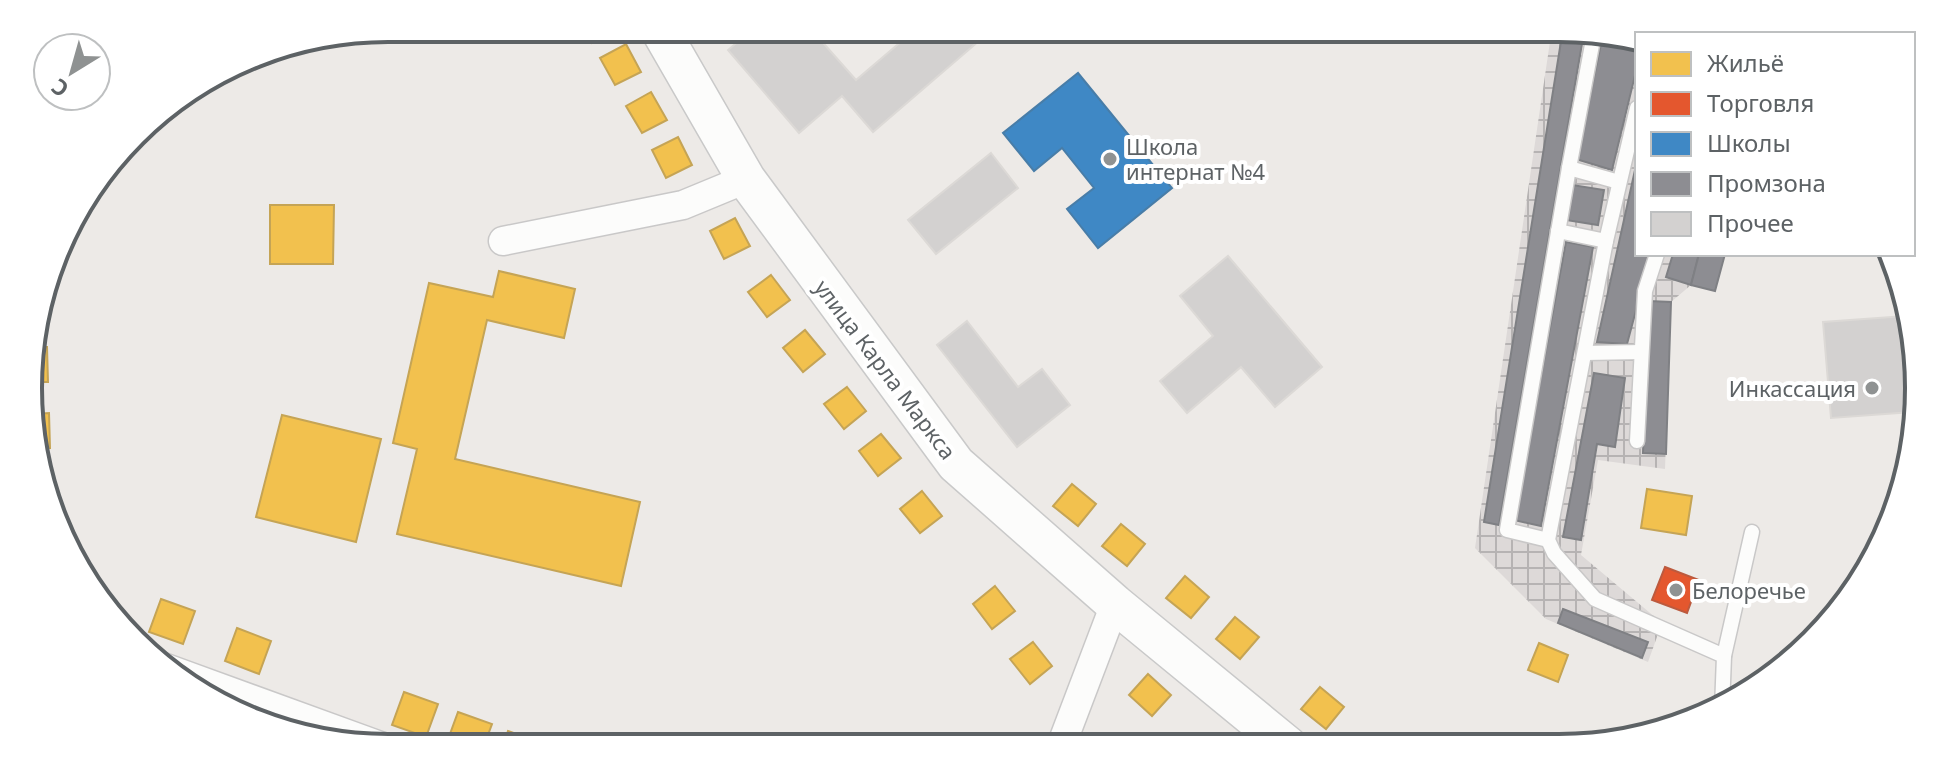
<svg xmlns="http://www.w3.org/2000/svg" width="1947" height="776" font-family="'Noto Sans',sans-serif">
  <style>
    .industrial { fill: url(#industrial-grid) }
    .homes { fill: #f2c14e; stroke: #c5a455; stroke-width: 2 }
    .shops { fill: #e4572e; stroke: #bc5a3e; stroke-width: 2 }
    .schools { fill: #3f88c5; stroke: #487da8; stroke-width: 2 }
    .industry { fill: #8d8d92; stroke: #7f8084; stroke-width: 2 }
    .building { fill: #d3d1d0; stroke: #dcd9d6; stroke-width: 2 }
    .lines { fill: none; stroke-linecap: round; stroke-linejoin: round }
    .lane-casing { stroke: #c9c8c8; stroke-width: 17 }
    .street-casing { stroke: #c9c8c8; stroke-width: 31 }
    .secondary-casing { stroke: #c9c9c9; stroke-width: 41 }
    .lane { stroke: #fcfcfb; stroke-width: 14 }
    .street { stroke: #fcfcfb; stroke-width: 28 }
    .secondary { stroke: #fcfcfb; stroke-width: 38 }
    .poi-dot { fill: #8f9292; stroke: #fff; stroke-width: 3 }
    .labels { text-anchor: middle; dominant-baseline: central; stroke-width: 8; stroke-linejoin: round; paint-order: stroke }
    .poi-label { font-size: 22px; fill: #5d6265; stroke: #fff; text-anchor: start }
    .street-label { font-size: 22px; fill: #5d6265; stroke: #fff }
    .rim { fill: none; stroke: #5d6265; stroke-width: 4 }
  </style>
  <defs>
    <pattern id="industrial-grid" width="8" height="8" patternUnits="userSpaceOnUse" patternTransform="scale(2)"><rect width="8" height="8" fill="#ddd9d8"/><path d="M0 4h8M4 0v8" fill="none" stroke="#b6b3b3"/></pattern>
  </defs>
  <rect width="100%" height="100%" fill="#edeae7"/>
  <polygon class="industrial" points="1552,28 1637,41 1637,254 1700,254 1691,285 1671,302 1665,469 1598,460 1581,555 1662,623 1648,662 1546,619 1475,548"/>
  <g class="homes">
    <polygon points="583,28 616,28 617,29 592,43"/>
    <polygon points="626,44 641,72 615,85 600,58"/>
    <polygon points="651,92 667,120 642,133 626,106"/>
    <polygon points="678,137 692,165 666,178 652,150"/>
    <polygon points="270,205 334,205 333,264 270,264"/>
    <polygon points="735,218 750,246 724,259 710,231"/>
    <polygon points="499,271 575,289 564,338 487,320 455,459 640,502 621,586 397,534 417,449 393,443 429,283 493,297"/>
    <polygon points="771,275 790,300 767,317 748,292"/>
    <polygon points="805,330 825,354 803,372 783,348"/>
    <polygon points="31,347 47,347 48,382 33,382"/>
    <polygon points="847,387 866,411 844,429 824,404"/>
    <polygon points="49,413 50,448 35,449 34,414"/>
    <polygon points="282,415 381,439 356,542 256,517"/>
    <polygon points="881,434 901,458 878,476 859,451"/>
    <polygon points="1072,484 1096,504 1078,526 1053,506"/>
    <polygon points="1647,489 1692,496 1686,535 1641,528"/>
    <polygon points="922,491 942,516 920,533 900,509"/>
    <polygon points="1121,524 1145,544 1127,566 1102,546"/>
    <polygon points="1185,576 1209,597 1191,618 1166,598"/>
    <polygon points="995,586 1015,611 992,629 973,604"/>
    <polygon points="161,599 195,611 183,644 149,632"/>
    <polygon points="1235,617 1259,637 1240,659 1216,639"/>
    <polygon points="237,628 271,641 259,674 225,661"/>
    <polygon points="1033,642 1052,666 1030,684 1010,659"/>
    <polygon points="1539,643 1568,655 1558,682 1528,670"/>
    <polygon points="1148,674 1171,695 1152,716 1129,695"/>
    <polygon points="1320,687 1344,707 1326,729 1301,709"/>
    <polygon points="404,692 438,704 426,737 392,725"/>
    <polygon points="458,712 492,724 483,748 454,748 446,745"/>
    <polygon points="508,731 542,743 540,748 502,748"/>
  </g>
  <polygon class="shops" points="1665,567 1699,580 1687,613 1652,600"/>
  <polygon class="schools" points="1078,73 1172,188 1098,248 1067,209 1094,188 1062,148 1034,171 1003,133"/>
  <g class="industry">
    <polygon points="1563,29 1584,32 1499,525 1484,522"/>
    <polygon points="1603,35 1637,41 1637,67 1612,170 1576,159"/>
    <polygon points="1637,161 1637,254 1651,254 1627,344 1597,342"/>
    <polygon points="1572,185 1604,190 1598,225 1566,220"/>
    <polygon points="1566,242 1593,247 1541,526 1514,520"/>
    <polygon points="1673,254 1699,254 1691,285 1666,277"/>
    <polygon points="1699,254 1725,254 1715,291 1691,285"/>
    <polygon points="1648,301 1671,302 1666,454 1643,453"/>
    <polygon points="1594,373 1625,378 1615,447 1597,444 1581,540 1563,537"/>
    <polygon points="1563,609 1648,642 1642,658 1558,623"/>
  </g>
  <g class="building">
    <polygon points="754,28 810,28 856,80 917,28 994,28 873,132 842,96 799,133 728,50"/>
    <polygon points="991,153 1018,188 936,254 908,220"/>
    <polygon points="1228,256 1322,367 1275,407 1241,367 1187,413 1160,381 1213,336 1180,296"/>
    <polygon points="1905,316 1918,364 1912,412 1831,418 1823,322"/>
    <polygon points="967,321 1018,387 1042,369 1070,405 1017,447 937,345"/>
  </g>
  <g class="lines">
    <defs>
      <g id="lane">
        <polyline points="1637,108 1606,241 1548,540 1554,553 1595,599 1724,656 1722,708"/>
        <polyline points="1569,168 1619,182"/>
        <polyline points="1558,231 1606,241"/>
        <polyline points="1585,353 1641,352"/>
        <polyline points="1637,441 1645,291 1657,254"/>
        <polyline points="1548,540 1507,530 1569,168 1594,34"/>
        <polyline points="1724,656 1752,532"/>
      </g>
      <g id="street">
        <polyline points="503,241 683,205 746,179"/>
        <polyline points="163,667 383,747"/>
        <polyline points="1061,746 1115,604"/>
      </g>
      <polyline id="secondary" points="659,28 746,179 956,464 1115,604 1288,746"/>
    </defs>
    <use href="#lane" class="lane-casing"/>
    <use href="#street" class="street-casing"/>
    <use href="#secondary" class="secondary-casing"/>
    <use href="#lane" class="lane"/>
    <use href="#street" class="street"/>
    <use href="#secondary" class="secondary"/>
  </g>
  <g class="poi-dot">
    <circle cx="1110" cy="159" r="8"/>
    <circle cx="1872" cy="388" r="8"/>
    <circle cx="1676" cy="590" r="8"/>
  </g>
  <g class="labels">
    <g class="poi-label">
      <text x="1126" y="146">Школа<tspan x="1126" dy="25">интернат №4</tspan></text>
      <text x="1856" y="388" text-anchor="end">Инкассация</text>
      <text x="1692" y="590">Белоречье</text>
    </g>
    <g class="street-label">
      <text transform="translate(886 369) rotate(53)">улица Карла Маркса</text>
    </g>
  </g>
  <path d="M0 0H1947V776H0ZM388 42H1559A346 346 0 0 1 1905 388V388A346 346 0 0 1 1559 734H388A346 346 0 0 1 42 388V388A346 346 0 0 1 388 42Z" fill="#fff" fill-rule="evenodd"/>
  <path class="rim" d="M388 42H1559A346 346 0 0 1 1905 388V388A346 346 0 0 1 1559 734H388A346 346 0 0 1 42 388V388A346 346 0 0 1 388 42Z"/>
  <rect x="1635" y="32" width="280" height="224" fill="#ffffff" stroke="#bec0c1" stroke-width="2"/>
  <rect x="1651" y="52" width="40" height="24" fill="#f2c14e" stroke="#bec0c1" stroke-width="2"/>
  <text x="1707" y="72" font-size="24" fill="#5d6265">Жильё</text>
  <rect x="1651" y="92" width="40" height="24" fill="#e4572e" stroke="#bec0c1" stroke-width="2"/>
  <text x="1707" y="112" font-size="24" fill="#5d6265">Торговля</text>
  <rect x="1651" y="132" width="40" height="24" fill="#3f88c5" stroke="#bec0c1" stroke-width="2"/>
  <text x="1707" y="152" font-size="24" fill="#5d6265">Школы</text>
  <rect x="1651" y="172" width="40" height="24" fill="#8d8d92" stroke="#bec0c1" stroke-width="2"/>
  <text x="1707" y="192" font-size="24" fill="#5d6265">Промзона</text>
  <rect x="1651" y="212" width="40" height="24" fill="#d3d1d0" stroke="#bec0c1" stroke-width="2"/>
  <text x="1707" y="232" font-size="24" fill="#5d6265">Прочее</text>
  <g transform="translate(72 72) rotate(217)"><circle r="38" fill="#ffffff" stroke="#bec0c1" stroke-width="2"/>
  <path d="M0-6L14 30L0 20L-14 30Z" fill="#8f9292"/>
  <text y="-12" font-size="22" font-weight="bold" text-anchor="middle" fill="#5d6265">С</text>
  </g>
</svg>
